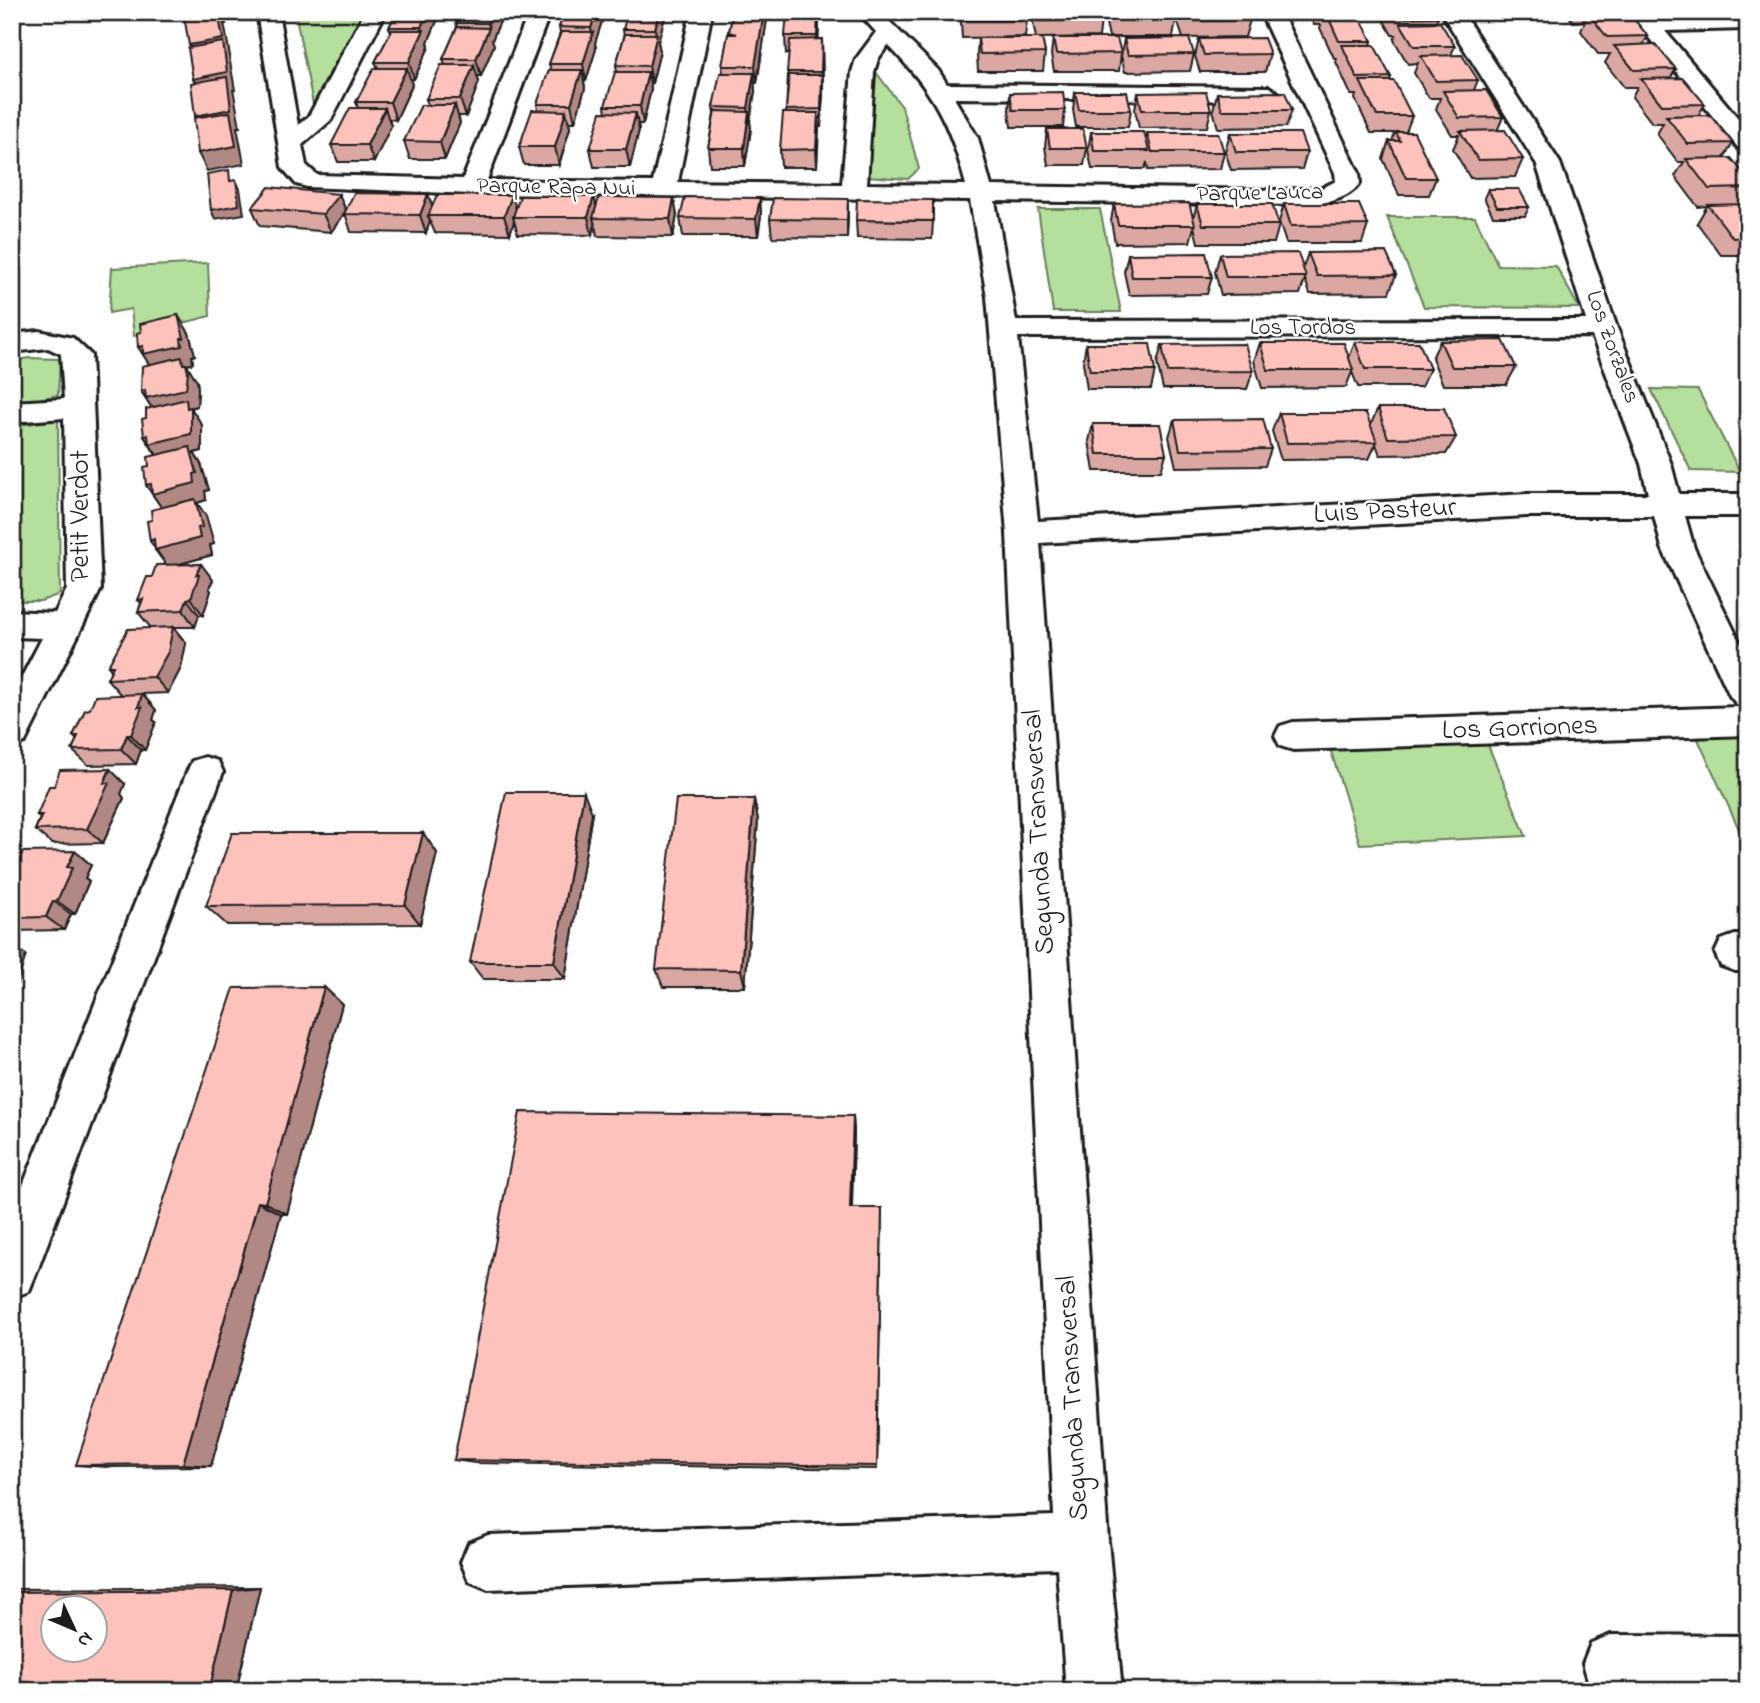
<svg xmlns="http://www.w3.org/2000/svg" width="1760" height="1703" font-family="'Indie Flower',sans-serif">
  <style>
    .green { fill: #b4df9d; stroke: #687e5c; stroke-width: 2 }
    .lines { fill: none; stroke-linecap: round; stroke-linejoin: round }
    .minor-casing { stroke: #1c1c1c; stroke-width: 6 }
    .minor { fill: #fff; fill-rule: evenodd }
    .wall { fill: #daa7a2; stroke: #1c1c1c; stroke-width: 2 }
    .shaded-wall { fill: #b28884; stroke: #1c1c1c; stroke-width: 2 }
    .building { fill: #fec2bc; stroke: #1c1c1c; stroke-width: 2; fill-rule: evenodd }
    .labels { text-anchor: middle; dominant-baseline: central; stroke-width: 5; stroke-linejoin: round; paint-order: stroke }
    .far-street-label { font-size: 23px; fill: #1c1c1c; stroke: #fff }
    .street-label { font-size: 28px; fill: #1c1c1c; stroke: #fff }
  </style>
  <rect width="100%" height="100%" fill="#fff"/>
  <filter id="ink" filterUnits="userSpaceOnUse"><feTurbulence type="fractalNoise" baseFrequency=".0143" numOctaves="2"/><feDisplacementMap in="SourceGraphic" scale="14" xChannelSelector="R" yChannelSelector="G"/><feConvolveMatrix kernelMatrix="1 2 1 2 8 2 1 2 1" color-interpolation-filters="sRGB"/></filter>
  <g filter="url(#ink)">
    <g class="green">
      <polygon points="295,12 363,12 313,104"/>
      <polygon points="876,72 902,107 919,169 908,179 867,176"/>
      <polygon points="1038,209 1100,209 1121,312 1053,312"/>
      <polygon points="1387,217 1475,217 1498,265 1556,266 1579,308 1424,307"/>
      <polygon points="208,263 210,316 134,336 131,309 109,313 112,268"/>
      <polygon points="29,358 60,359 58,395 12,405 12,361"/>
      <polygon points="1651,389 1698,390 1740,472 1691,471"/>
      <polygon points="58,420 60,594 41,601 12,601 12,426"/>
      <polygon points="1741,734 1748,745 1748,849 1696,735"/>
      <polygon points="1485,738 1526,836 1360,844 1329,745"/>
    </g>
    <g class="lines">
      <defs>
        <g id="minor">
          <path d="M257,12h21l20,113 11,-9 56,-104h21l-55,108 -29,25 4,20 11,10 146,4 66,-167h21l-63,168 166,2 38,-170h21l-34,170 164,2 10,-112 4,-13 20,-27 -18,-20h22l58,58 9,14 322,3 11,7 -11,7 -315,-3 24,40 13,48 287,4 44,-2 14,-7 -1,-8 -75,-161h21l78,161 1,10c-14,20 -43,21 -65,22l-300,-4 21,120 570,-1 -50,-157 -95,-151h21l98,151 57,165 54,136 8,30h69v22h-63l9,32 54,111v76l-455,15 -13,-4 -5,-10 5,-10 13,-4 446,-15 -9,-11 -68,-148 -8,-32h-127l-487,27 68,998 14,150h-56l-9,-123 -569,21 -19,-8 -8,-19 8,-19 19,-8 566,-19 -47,-983 -20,-236 -17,-97 -498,-6 -165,-7 -11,-3 -14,-17zM888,45c45,46 62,78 78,140l-99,-1 7,-112 4,-13zM1592,336l49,128 7,30h-121l-489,27 -20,-184z"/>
          <polygon points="1628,12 1649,12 1655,18 1748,17 1748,29 1665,31 1748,130 1748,152 1740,150"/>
          <polygon points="39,331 73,338 91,355 101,589 25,742 12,746 12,696 42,638 12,637 12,611 55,613 67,589 64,418 12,422 12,402 64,399 61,354 48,348 12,352 12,334"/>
          <polygon points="205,757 218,761 223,772 36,1274 29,1291 12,1298 12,1213 187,772 192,761"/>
          <polygon points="1735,935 1748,935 1748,971 1735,971 1721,966 1715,953 1721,940"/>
          <polygon points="1611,1635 1748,1636 1748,1691 1591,1691 1583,1663 1591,1643"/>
        </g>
      </defs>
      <use href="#minor" class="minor-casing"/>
      <use href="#minor" class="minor"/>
    </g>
    <g class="wall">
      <polygon points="397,12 440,12 440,14 428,42 429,47 414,79 410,79 412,85 396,120 389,119 391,126 374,162 338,162 331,145 358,108 356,102 378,68 375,62 391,32 389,27"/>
      <polygon points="504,12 492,40 494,45 481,76 477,76 479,82 466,116 458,116 460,123 445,159 410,159 404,141 428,105 426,99 445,65 443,59 457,27 456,23"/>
      <polygon points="565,12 603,12 604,15 595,43 596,49 586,81 584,81 585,88 575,122 569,122 570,128 559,165 524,165 519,147 538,110 537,104 551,70 549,64 560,33 559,27"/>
      <polygon points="733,12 768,12 757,83 754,83 755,91 750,121 751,129 745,166 710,166 708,148 714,114 713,107 723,73 722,66"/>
      <polygon points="961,12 1026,12 1027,20 1025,37 962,38 961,23"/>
      <polygon points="1034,12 1099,12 1101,20 1099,37 1042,38 1045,53 1043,71 978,71 977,55 978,38 1036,38 1033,23"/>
      <polygon points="1107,12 1173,12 1176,20 1173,37 1109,37 1106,23"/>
      <polygon points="1180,12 1247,12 1250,20 1245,37 1183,38 1178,23"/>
      <polygon points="1308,12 1357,12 1372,41 1371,45 1391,77 1390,81 1412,116 1406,132 1436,178 1429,195 1399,195 1383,159 1389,141 1392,141 1395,133 1371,133 1355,99 1356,95 1351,95 1336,62 1337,58 1334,58 1320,28 1321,25 1314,25"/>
      <polygon points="1379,12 1435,12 1438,17 1436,22 1455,46 1451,55 1478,80 1474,90 1503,117 1497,131 1523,159 1515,177 1470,178 1453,149 1459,135 1452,135 1436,109 1440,98 1429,98 1414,73 1418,63 1408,64 1394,40 1396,35 1392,35"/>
      <polygon points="1566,12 1617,12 1616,13 1648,36 1643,45 1676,69 1670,79 1705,104 1698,116 1733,143 1724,158 1748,178 1748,200 1745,204 1748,204 1748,255 1721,255 1697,223 1707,206 1698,207 1675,176 1684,162 1678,162 1657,134 1663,123 1652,123 1632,97 1637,87 1624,87 1605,63 1610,54 1598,54 1581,31 1585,21 1573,22"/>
      <polygon points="665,17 658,42 660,51 652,83 650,83 651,89 643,124 638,124 639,130 630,167 594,167 590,149 606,112 605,106 617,72 616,65 624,37 623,29"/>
      <polygon points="819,23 818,39 822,39 823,92 821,127 818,127 817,167 781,167 780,150 786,113 789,54 786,54 785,36"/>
      <polygon points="1053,38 1121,53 1119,71 1054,71 1051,55"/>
      <polygon points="1124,39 1194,54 1190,71 1125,72 1121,56"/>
      <polygon points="1199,39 1270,54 1265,72 1200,72 1195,56"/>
      <polygon points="1075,92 1131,110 1128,127 1076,127 1073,110"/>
      <polygon points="1010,93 1065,110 1063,127 1011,127 1009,110"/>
      <polygon points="1138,93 1211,110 1207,127 1139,128 1135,110"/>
      <polygon points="1217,93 1292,110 1286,127 1218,128 1213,110"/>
      <polygon points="1047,129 1087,148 1084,165 1048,165 1045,147"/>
      <polygon points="1091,132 1146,140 1147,133 1224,152 1220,169 1148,170 1147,162 1145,169 1092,169 1088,150"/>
      <polygon points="1230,133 1307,152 1302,169 1231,170 1225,151"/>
      <polygon points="1488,189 1529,207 1525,216 1493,216 1484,198"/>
      <polygon points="339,194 346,211 428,194 432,206 515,209 594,196 596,207 677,215 673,237 597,236 595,225 592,235 518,234 514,221 510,234 435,233 430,221 426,233 351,232 345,213 331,232 260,226 252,208"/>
      <polygon points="760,198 761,215 758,236 683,236 680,218"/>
      <polygon points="848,199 847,238 772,237 770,219"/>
      <polygon points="1114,204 1193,219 1197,204 1279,225 1274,243 1198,243 1194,227 1190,242 1115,243 1111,221"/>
      <polygon points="1284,204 1368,225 1362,243 1286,243 1279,222"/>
      <polygon points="856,220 933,221 932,239 857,238"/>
      <polygon points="1308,253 1396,275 1389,293 1310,294 1305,279 1300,294 1221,295 1215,272 1220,254 1303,268"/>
      <polygon points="1128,254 1212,277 1207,294 1129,295 1124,272"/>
      <polygon points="189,333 195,355 192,356 193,363 187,365 197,381 198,389 197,406 191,408 202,425 202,451 194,453 201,464 209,490 205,491 206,500 197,503 206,516 214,544 210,545 212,555 175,565 201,564 213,580 209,588 211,591 203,615 199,615 195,627 173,627 186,643 181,668 168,693 142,694 156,710 153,720 156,722 145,750 141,750 136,764 88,765 72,750 77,740 73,736 90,709 121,695 107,679 111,670 108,666 151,628 138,612 141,603 138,600 152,577 166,565 155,550 152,520 161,507 146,485 149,466 156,455 144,436 146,418 152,408 141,391"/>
      <polygon points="1440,341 1516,367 1506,385 1443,385 1432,358"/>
      <polygon points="1355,342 1430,369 1421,387 1358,387 1352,372 1346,387 1262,388 1254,361 1260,343 1349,358"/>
      <polygon points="1086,344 1155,371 1151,389 1087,389 1083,362"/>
      <polygon points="1162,345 1253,371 1247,389 1163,389 1157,363"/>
      <polygon points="1378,408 1456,437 1446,454 1380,455 1376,444 1369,459 1281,460 1272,431 1279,413 1371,424"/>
      <polygon points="1174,420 1271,449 1265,466 1176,467 1169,437"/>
      <polygon points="1093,424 1166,454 1161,471 1094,471 1089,441"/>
      <polygon points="125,784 121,794 124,798 103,843 52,844 35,830 40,818 37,815"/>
      <polygon points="754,799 758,820 745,987 663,987 656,969"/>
      <polygon points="592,813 565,979 483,979 470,962"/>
      <polygon points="423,833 437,853 420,924 227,925 206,906"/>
      <polygon points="75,851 91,865 85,878 89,881 75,914 71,914 64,930 12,931 12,870"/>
      <polygon points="324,987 342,1004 287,1214 281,1214 211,1466 108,1467 76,1465"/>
      <polygon points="853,1116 854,1133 852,1208 882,1208 877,1469 475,1463 454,1460"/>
      <polygon points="260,1587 236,1691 12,1691 12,1589"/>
    </g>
    <g class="shaded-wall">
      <polygon points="186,12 224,12 226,24 224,24 225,28 230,56 229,56 235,90 233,90 234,94 240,127 237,127 244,164 207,171 198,153 204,133 195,116 201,96 193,79 197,62 189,45 194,29"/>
      <polygon points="428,12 440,12 440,14 428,42 429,47 414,79 409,62 423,32 421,27"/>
      <polygon points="492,12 504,12 492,40 494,45 481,76 476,59 489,28 488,23"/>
      <polygon points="596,12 603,12 604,15 595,43 596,49 586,81 583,64 592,34 591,28"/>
      <polygon points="659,12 664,12 665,17 658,42 660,51 652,83 649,66 656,38 655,29"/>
      <polygon points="764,12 766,12 767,20 757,83 755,66"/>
      <polygon points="818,12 819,23 818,53 817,36"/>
      <polygon points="822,39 823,92 821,127 821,109"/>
      <polygon points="474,65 479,82 466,116 460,99"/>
      <polygon points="407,68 412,85 396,120 390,102"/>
      <polygon points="582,70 585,88 575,122 571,104"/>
      <polygon points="648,72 651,89 643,124 640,106"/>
      <polygon points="754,73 755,91 750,121 751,129 745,166 744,148 749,115 748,108"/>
      <polygon points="455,105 460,123 445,159 440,142"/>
      <polygon points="385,108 391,126 374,162 367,145"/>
      <polygon points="566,111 570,128 559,165 555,147"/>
      <polygon points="636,113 639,130 630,167 626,149"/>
      <polygon points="818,113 819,130 817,167 816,149"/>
      <polygon points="236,180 240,189 244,214 215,219 211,210"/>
      <polygon points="339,194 346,211 331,232 323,214"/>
      <polygon points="428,194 434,212 428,216 430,221 426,233 420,215"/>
      <polygon points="512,195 517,213 513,217 514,221 510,234 504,216"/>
      <polygon points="594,196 598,214 593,218 595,225 592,235 588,217"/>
      <polygon points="674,198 677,215 673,237 670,219"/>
      <polygon points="760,198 761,215 758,236 756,219"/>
      <polygon points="848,199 848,217 847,238 847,220"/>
      <polygon points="178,315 189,333 195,355 192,356 193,363 187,365 197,381 198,389 197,406 191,408 202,425 202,451 194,453 201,464 209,490 205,491 206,500 197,503 206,516 214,544 210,545 212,555 168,567 150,541 164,511 146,485 161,461 144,436 157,416 141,391 154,372 138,347 143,346"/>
      <polygon points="201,564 213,580 209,588 211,591 203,615 191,598 196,575"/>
      <polygon points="187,599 199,615 195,627 183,610"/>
      <polygon points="173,627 186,643 181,668 168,693 154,677"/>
      <polygon points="142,694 156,710 153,720 156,722 145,750 131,735"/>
      <polygon points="127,735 141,750 136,764 121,749"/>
      <polygon points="110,769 125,784 121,794 124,798 103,843 87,829"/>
      <polygon points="584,792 592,813 565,979 554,962"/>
      <polygon points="754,799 758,820 745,987 741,970"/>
      <polygon points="423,833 437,853 420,924 405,905"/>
      <polygon points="75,851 91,865 85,878 89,881 75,914 57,901 67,867"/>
      <polygon points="53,901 71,914 64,930 46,917"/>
      <polygon points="12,946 26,955 15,990 12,995"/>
      <polygon points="324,987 342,1004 287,1214 265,1203"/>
      <polygon points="853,1116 854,1133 851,1222 850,1208"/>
      <polygon points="258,1202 281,1214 211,1466 183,1464"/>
      <polygon points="260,1587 236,1691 209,1691 233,1590"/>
    </g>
    <g class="building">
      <polygon points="209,12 218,12 223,39 189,45 184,16"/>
      <polygon points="397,12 428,12 421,27 389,27"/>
      <polygon points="461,12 492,12 488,23 456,23"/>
      <polygon points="565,12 596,12 591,28 559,27"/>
      <polygon points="628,12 659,12 655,29 623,29"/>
      <polygon points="733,12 764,12 755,66 722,66 728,34 737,34 729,32"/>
      <polygon points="787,12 818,12 817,36 785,36"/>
      <polygon points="963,12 1026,12 1027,20 963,20"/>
      <polygon points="1036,12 1099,12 1101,20 1038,21"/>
      <polygon points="1110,12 1173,12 1176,20 1112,20"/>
      <polygon points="1184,12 1247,12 1250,20 1186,21"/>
      <polygon points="1326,12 1357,12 1372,41 1339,41"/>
      <polygon points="1395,12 1435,12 1438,17 1398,18"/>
      <polygon points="1629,13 1648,36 1607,37 1589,14"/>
      <polygon points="1440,22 1455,46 1414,46 1400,23"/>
      <polygon points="457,27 489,28 476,59 443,59"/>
      <polygon points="392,30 424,30 409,62 375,62"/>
      <polygon points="561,32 593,32 583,64 549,64"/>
      <polygon points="625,34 657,34 649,66 616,65"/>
      <polygon points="978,38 1042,38 1045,53 980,54"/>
      <polygon points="1053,38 1117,38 1121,53 1056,54"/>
      <polygon points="1189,38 1194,54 1128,55 1124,39"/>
      <polygon points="1264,38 1270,54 1204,55 1199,39"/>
      <polygon points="822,39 821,72 787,72 790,40"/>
      <polygon points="223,42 227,72 193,79 188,48"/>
      <polygon points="1655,44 1676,69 1634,70 1614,46"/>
      <polygon points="1342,45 1374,45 1391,77 1357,78"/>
      <polygon points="1462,55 1478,80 1436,81 1421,56"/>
      <polygon points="441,65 474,65 460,99 426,99"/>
      <polygon points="374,68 407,68 390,102 356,102"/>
      <polygon points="549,70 582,70 571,104 537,104"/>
      <polygon points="615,72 648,72 640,106 605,106"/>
      <polygon points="720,73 754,73 748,108 713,107"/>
      <polygon points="789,75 822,75 821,109 786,110"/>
      <polygon points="227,77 231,109 195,116 191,83"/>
      <polygon points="1683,78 1705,104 1662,105 1641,79"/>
      <polygon points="1360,81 1394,81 1412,116 1377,116"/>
      <polygon points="1486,90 1503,117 1459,118 1443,91"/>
      <polygon points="1063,92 1065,110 1013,110 1010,93"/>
      <polygon points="1075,92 1127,92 1131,110 1079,110"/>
      <polygon points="1206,92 1211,110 1142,110 1138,93"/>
      <polygon points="1285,92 1292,110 1222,110 1217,93"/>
      <polygon points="421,105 455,105 440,142 404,141"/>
      <polygon points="350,108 385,108 367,145 331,145"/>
      <polygon points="532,110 566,111 555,147 519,147"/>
      <polygon points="715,111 749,112 744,148 708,148"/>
      <polygon points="230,112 236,146 198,153 194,118"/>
      <polygon points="601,112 636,113 626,149 590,149"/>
      <polygon points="783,113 818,113 816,149 780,150"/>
      <polygon points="1710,115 1733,143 1688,144 1666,116"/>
      <polygon points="1047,129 1083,129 1087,148 1050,148"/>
      <polygon points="1505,130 1523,159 1478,160 1460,131"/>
      <polygon points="1091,132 1144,132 1149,151 1094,151"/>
      <polygon points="1396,132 1414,132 1436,178 1406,178 1389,141 1400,141"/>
      <polygon points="1147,133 1218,133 1224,152 1152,152"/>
      <polygon points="1230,133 1300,133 1307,152 1236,152"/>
      <polygon points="1731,158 1748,178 1748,188 1709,189 1686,159"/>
      <polygon points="229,170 230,181 236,180 239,205 211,210 207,174"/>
      <polygon points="269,187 339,194 323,214 252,208"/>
      <polygon points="1488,189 1519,189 1529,207 1497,207"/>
      <polygon points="354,193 428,194 420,215 344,214"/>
      <polygon points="437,195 512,195 504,216 428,216"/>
      <polygon points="520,196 594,196 588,217 513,217"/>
      <polygon points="599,197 674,198 670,219 593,218"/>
      <polygon points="685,197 760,198 756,219 680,218"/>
      <polygon points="773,198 848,199 847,220 770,219"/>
      <polygon points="857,199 933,200 933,221 856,220"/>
      <polygon points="1189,203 1195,225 1118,225 1114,204"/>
      <polygon points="1197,204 1272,204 1279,225 1203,225"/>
      <polygon points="1284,204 1359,204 1368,225 1291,226"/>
      <polygon points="1748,204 1748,237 1733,238 1708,205"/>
      <polygon points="1386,252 1396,275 1317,276 1308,253"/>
      <polygon points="1206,253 1212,277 1132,277 1128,254"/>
      <polygon points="1298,253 1306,277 1226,277 1220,254"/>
      <polygon points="178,315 184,338 181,338 182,346 143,354 143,346 138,347 137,333 141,332 140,324"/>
      <polygon points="1503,340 1516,367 1452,367 1440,341"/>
      <polygon points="1355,342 1419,342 1430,369 1365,369"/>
      <polygon points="1260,343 1344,343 1353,370 1268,370"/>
      <polygon points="1086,344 1150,344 1155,371 1090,371"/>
      <polygon points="1245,344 1253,371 1167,372 1162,345"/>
      <polygon points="182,357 183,364 186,364 188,372 186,389 146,398 145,390 141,391 142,366"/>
      <polygon points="186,399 187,408 191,407 191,434 149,444 148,435 144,436 142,419 146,418 146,409"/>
      <polygon points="1378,408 1444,408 1456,437 1388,438"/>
      <polygon points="1279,413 1366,413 1377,442 1287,443"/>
      <polygon points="1263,419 1271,449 1180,450 1174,420"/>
      <polygon points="1093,424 1160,424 1166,454 1097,454"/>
      <polygon points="190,447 197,473 194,474 195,483 152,494 151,484 146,485 144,467 149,466 148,457"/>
      <polygon points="195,499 202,527 198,528 200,538 155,550 154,539 150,541 147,521 152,520 151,510"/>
      <polygon points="201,564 196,575 199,575 191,598 187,599 183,610 138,612 143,599 138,600 147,577 152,577 156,565"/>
      <polygon points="173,627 168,652 154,677 107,679 113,666 108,666 128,629"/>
      <polygon points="142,694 138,707 142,707 131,735 127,735 121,749 72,750 78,736 73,736 85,710 90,709 95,696"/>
      <polygon points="110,769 104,783 109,783 87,829 35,830 42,815 37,815 49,786 54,786 60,770"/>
      <polygon points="506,792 584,792 554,962 470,962"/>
      <polygon points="676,799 754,799 741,970 656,969"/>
      <polygon points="232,833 423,833 405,905 206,906"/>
      <polygon points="75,851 67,867 72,868 57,901 53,901 46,917 12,918 12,870 23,852"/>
      <polygon points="324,987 265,1203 258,1202 183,1464 76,1465 234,988"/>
      <polygon points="520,1112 853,1116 850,1208 882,1208 877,1466 454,1460"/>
      <path d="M233,1590l-24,101h-197v-99zM52,1608h42v42h-42z"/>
    </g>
  </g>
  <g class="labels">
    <g class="far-street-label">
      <text transform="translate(556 188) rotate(1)">Parque Rapa Nui</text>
      <text transform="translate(1260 194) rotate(-1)">Parque Lauca</text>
      <text x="1303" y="328">Los Tordos</text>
      <text transform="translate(1612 347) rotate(70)">Los Zorzales</text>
    </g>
    <g class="street-label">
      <text transform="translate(1385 512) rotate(-3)">Luis Pasteur</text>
      <text transform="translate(81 516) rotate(-90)">Petit Verdot</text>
      <text transform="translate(1520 729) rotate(-2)">Los Gorriones</text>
      <text transform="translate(1040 832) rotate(-93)">Segunda Transversal</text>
      <text transform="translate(1074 1398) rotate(-93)">Segunda Transversal</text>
    </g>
  </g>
  <rect width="1760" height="1703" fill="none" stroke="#fff" stroke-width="42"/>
  <rect x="21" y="21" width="1718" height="1661" fill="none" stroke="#1c1c1c" stroke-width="2.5" filter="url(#ink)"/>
  <g transform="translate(74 1629) rotate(134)"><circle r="33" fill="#ffffff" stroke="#a4a4a4" stroke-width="2"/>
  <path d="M0-5L12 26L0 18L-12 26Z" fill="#1c1c1c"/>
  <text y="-10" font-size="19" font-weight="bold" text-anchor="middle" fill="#1c1c1c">N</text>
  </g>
</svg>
